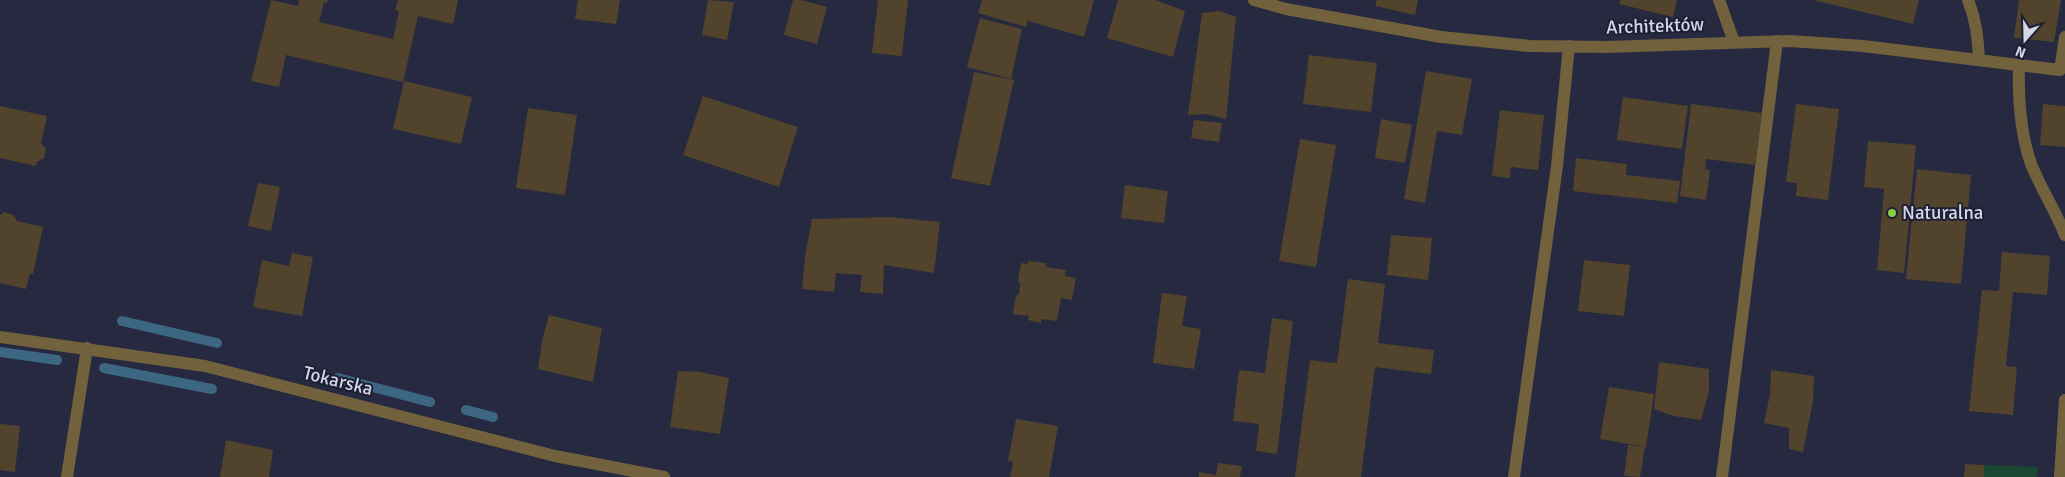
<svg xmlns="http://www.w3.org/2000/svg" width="2065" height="477" font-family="Signika,sans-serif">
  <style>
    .green { fill: #1c4734 }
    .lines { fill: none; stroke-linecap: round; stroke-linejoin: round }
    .stream { stroke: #3d6683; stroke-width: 10 }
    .building { fill: #52432d }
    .minor { stroke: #71623d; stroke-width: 12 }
    .poi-dot { fill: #89cf48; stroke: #1d1f34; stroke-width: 2 }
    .labels { text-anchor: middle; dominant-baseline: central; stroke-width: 4; stroke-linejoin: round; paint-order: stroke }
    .street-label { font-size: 19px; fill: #d4d7e5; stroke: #1d1f34 }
    .poi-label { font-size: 19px; fill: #d4d7e5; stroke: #1d1f34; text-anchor: start }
  </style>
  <rect width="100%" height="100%" fill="#26293f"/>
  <polygon class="green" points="1984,465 2038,467 2037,477 1984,477"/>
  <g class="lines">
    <g class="stream">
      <polyline points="122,321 217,343"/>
      <polyline points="0,352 57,360"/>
      <polyline points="104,368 212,389"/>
      <polyline points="338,378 430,402"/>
      <polyline points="466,410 493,417"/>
    </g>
  </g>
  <g class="building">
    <polygon points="271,0 298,6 299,0 328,0 327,3 324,2 319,22 393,39 399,11 395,10 398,0 458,0 453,24 418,16 403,82 286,55 279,87 251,81"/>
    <polygon points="578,0 620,0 616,24 575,19"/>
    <polygon points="708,0 734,2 727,40 702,35"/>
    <polygon points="793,0 801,0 827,7 817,44 784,35"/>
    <polygon points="878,0 908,0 902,56 872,53"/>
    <polygon points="982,0 1094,0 1084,37 1028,21 1029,15 1026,27 978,13"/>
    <polygon points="1118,0 1155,0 1185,11 1173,57 1107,38"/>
    <polygon points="1377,0 1418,0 1415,15 1375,6"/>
    <polygon points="1620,0 1677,0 1673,17 1619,4"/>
    <polygon points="1813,0 1919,0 1913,24"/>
    <polygon points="2019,0 2061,0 2054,42 2014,38"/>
    <polygon points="1219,11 1236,17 1226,119 1206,114 1188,115 1202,13"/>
    <polygon points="980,18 1022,29 1011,79 967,67"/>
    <polygon points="1309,55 1377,63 1371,112 1303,104"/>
    <polygon points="1426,71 1472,79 1462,135 1437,131 1425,203 1404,199"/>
    <polygon points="974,72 1014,80 990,186 951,178"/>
    <polygon points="404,81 472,97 461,144 393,129"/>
    <polygon points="703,96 798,127 779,187 683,155"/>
    <polygon points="1623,97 1688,106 1682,149 1617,140"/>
    <polygon points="1691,104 1762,113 1755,165 1706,159 1705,169 1710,170 1706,200 1680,196"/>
    <polygon points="1796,104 1839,109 1828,200 1796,196 1797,183 1786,182"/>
    <polygon points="2043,104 2065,106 2065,147 2040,145"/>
    <polygon points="0,106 47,116 41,143 46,149 44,158 37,162 36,166 0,158"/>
    <polygon points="528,108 577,115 565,195 516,188"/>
    <polygon points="1500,110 1544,115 1538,170 1511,167 1510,178 1492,176"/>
    <polygon points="1381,119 1412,125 1405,163 1375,158"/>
    <polygon points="1194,120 1222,123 1219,142 1191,138"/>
    <polygon points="1300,139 1336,145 1316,267 1279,261"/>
    <polygon points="1868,141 1916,145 1904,273 1877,270 1884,189 1864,187"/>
    <polygon points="1576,158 1627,164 1626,175 1680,181 1677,203 1573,191"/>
    <polygon points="1917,169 1971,175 1961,284 1906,279"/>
    <polygon points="258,183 280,187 271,231 248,226"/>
    <polygon points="1125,185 1168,191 1164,223 1121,218"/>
    <polygon points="4,212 13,215 17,221 43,227 33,274 30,273 26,289 0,283 0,215"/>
    <polygon points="889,217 940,222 934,273 884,265 883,294 860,292 862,275 836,273 834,292 802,289 805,257 812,219"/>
    <polygon points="1391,235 1432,238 1428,280 1387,275"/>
    <polygon points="2002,252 2050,256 2047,295 2013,292 2006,366 2017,367 2013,415 1969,411 1982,290 1999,291"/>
    <polygon points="292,253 313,257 302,316 253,307 262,260 289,266"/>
    <polygon points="1584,260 1630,265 1624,316 1578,311"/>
    <polygon points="1028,261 1046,263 1046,267 1066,270 1065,276 1076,278 1072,300 1061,298 1057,321 1041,319 1041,323 1028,320 1029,316 1013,314 1016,296 1019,294 1020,284 1018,281 1021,263 1027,264"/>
    <polygon points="1348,279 1385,284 1378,343 1434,350 1431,374 1375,367 1361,477 1295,477 1310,360 1337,363"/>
    <polygon points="1162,293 1187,296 1182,326 1201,329 1194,369 1153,363"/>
    <polygon points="549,315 602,328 593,382 538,369 542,341"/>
    <polygon points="1272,318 1293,321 1277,454 1256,451 1259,424 1233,421 1239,370 1265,373"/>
    <polygon points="1659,362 1709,369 1709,391 1701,420 1674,416 1654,409"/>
    <polygon points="1771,370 1814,376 1813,401 1803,452 1789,449 1789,428 1764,423 1770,394"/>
    <polygon points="678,371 700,372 729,378 720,434 670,427"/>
    <polygon points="1609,387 1654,394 1646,447 1600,439"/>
    <polygon points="1016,419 1058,426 1049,477 1010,477 1013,462 1008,461"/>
    <polygon points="0,424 20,426 15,472 0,470"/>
    <polygon points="226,440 273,450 269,477 220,477"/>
    <polygon points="1628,445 1645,447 1640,477 1624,476"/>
    <polygon points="1218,463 1242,466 1240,477 1199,477 1199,472 1216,475"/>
    <polygon points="1965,464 1984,465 1984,477 1964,477"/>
  </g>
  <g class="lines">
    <g class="minor">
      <polyline points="1254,0 1286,9 1441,37 1530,46 1607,47 1790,41 1863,46 2060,70 2065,37"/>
      <polyline points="1719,0 1734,42"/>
      <path d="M1968,0c8,20 10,38 11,60"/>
      <path d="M2019,65c-1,33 1,65 11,96 9,25 25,48 35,74"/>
      <polyline points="0,337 205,366 555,456 664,477"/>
      <polyline points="67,477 87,348"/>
      <polyline points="1514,477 1557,166 1569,46"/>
      <polyline points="1722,477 1777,41"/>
      <polyline points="2060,477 2065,400"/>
    </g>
  </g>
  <circle class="poi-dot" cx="1892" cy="213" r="5"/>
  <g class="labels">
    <g class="street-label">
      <text transform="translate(1655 26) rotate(-2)">Architektów</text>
      <text transform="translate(338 381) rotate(14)">Tokarska</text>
    </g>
    <g class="poi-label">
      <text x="1902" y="213">Naturalna</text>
    </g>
  </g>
  <g transform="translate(2025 40) rotate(200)" stroke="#1d1f34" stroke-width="4" paint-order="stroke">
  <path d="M0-4L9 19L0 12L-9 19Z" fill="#d4d7e5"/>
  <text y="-8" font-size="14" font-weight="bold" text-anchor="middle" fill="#d4d7e5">N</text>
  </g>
</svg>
